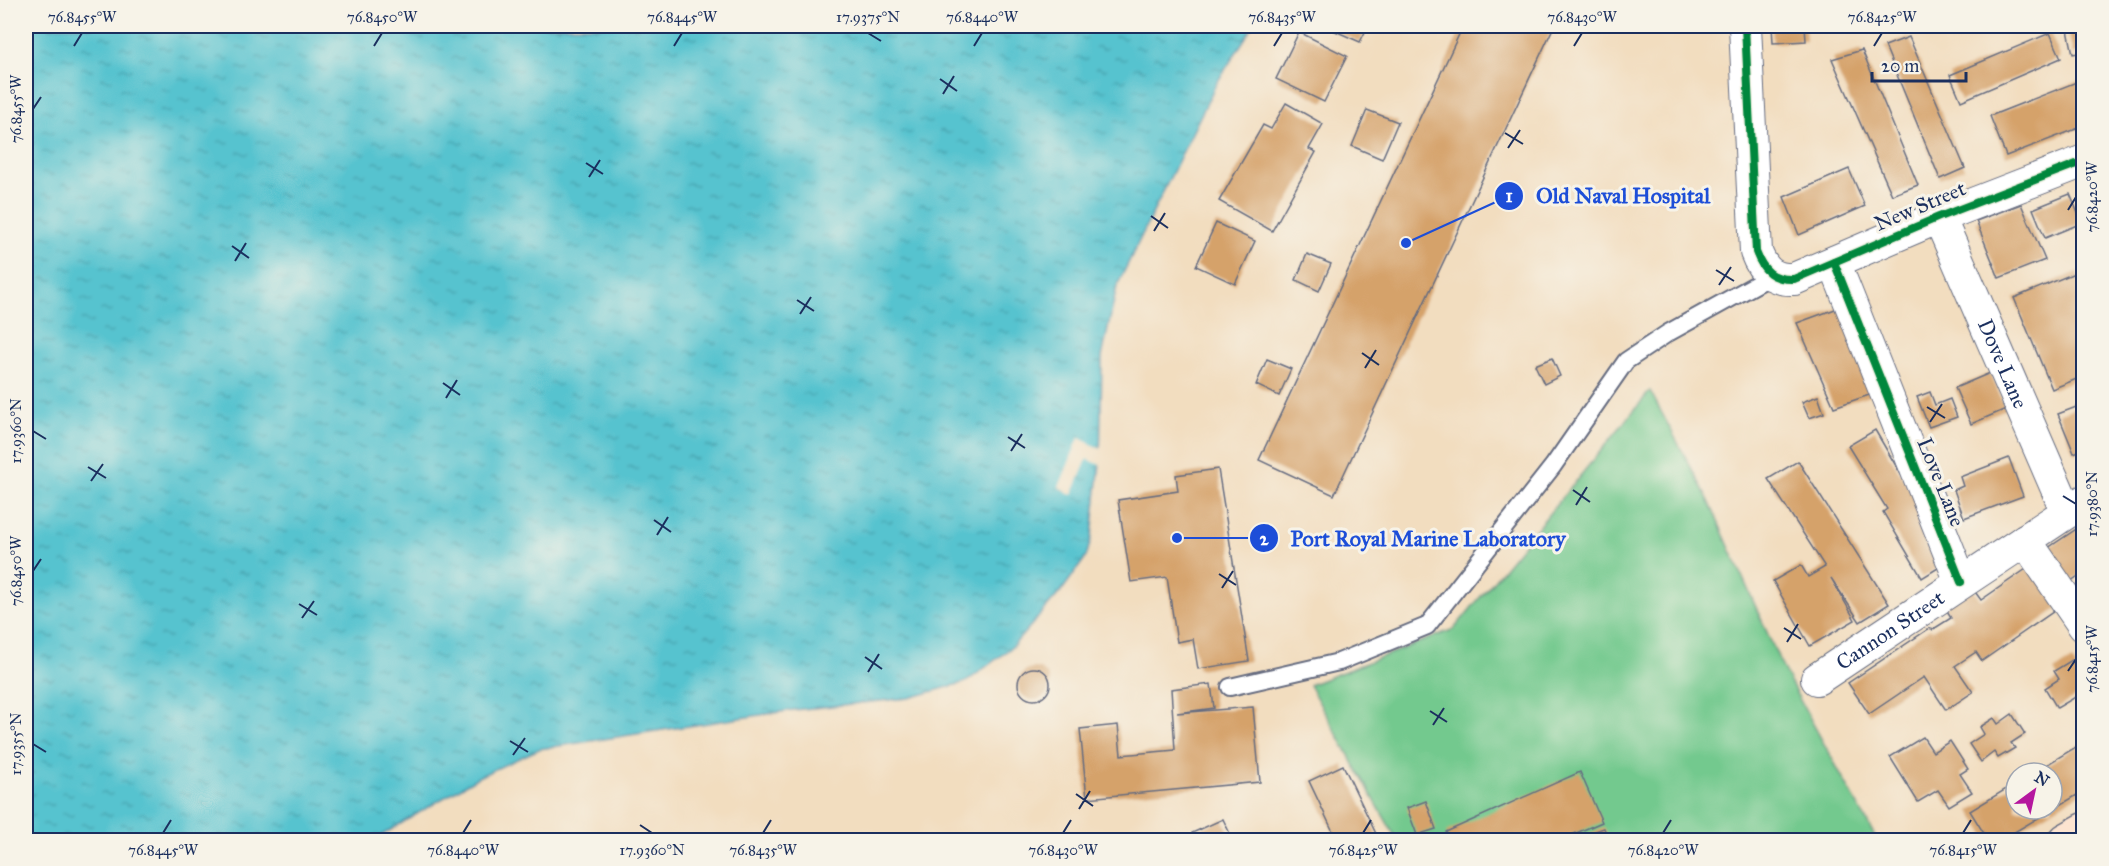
<svg xmlns="http://www.w3.org/2000/svg" width="2109" height="866" font-family="'IM FELL Great Primer',serif">
  <style>
    .grass { fill: #73c98e; stroke: #477c76; stroke-width: 1.5 }
    .water { fill: url(#water-ripples); stroke: #387996; stroke-width: 1.5 }
    .pier { fill: #f2ddbf }
    .building { fill: #d5a26a }
    .lines { fill: none; stroke-linecap: round; stroke-linejoin: round }
    .service-casing { stroke: #666c80; stroke-width: 20 }
    .minor-casing { stroke: #666c80; stroke-width: 34 }
    .secondary-casing { stroke: #666c80; stroke-width: 36 }
    .service { stroke: #fff; stroke-width: 16 }
    .minor { stroke: #fff; stroke-width: 32 }
    .secondary { stroke: #fde4d0; stroke-width: 33 }
    .cycleway-casing { stroke: #f7f3e8; stroke-width: 11 }
    .cycleway { stroke: #00873e; stroke-width: 8 }
    .ticks { fill: none; stroke: #1b2f5e; stroke-width: 2 }
    .labels { text-anchor: middle; dominant-baseline: central; stroke-width: 6; stroke-linejoin: round; paint-order: stroke }
    .street-label { font-size: 21px; fill: #1b2f5e; stroke: #f7f3e8 }
    .leader { fill: none; stroke: #1d4ed8; stroke-width: 2 }
    .callout-dot { fill: #1d4ed8; stroke: #f7f3e8; stroke-width: 2 }
    .mark-label { font-size: 18px; text-anchor: middle; font-weight: bold; fill: #fff }
    .callout-label { font-size: 22px; text-anchor: middle; font-weight: bold; fill: #1d4ed8; stroke: #f7f3e8; stroke-width: 6; stroke-linejoin: round; paint-order: stroke }
    .neatline { fill: none; stroke: #1b2f5e; stroke-width: 2 }
    .ticks-label { font-size: 15px; text-anchor: middle; fill: #1b2f5e }
  </style>
  <defs>
    <pattern id="water-ripples" width="26" height="14" patternUnits="userSpaceOnUse" patternTransform="scale(1.5)"><rect width="26" height="14" fill="#56c3cf"/><path d="M2 4q2-2 4 0t4 0M15 11q2-2 4 0t4 0" fill="none" stroke="#469fab"/></pattern>
  </defs>
  <rect width="100%" height="100%" fill="#f7f3e8"/>
  <filter id="ink" filterUnits="userSpaceOnUse"><feTurbulence type="fractalNoise" baseFrequency=".0167" numOctaves="2"/><feDisplacementMap in="SourceGraphic" scale="12" xChannelSelector="R" yChannelSelector="G"/><feConvolveMatrix kernelMatrix="1 2 1 2 8 2 1 2 1" color-interpolation-filters="sRGB"/></filter>
  <filter id="wash" filterUnits="userSpaceOnUse"><feTurbulence type="fractalNoise" baseFrequency=".008" numOctaves="4" result="noise"/><feDisplacementMap in="SourceGraphic" scale="24" xChannelSelector="R" yChannelSelector="G"/><feGaussianBlur stdDeviation="1.35" result="paint"/><feColorMatrix in="noise" values="0 0 0 0 0 0 0 0 0 0 0 0 0 0 0 0 0 1.4 0 .05"/><feComposite in="paint" operator="in"/></filter>
  <g filter="url(#wash)">
    <rect width="100%" height="100%" fill="#f2ddbf"/>
    <polygon class="grass" points="1650,391 1708,499 1785,673 1877,840 1397,840 1309,685 1454,629"/>
    <polygon class="water" points="26,26 1253,26 1216,84 1117,286 1102,357 1100,463 1092,536 1086,557 1063,589 1012,647 966,682 909,698 793,710 539,749 478,777 374,840 26,840"/>
    <polygon class="pier" points="1079,438 1103,450 1103,466 1087,459 1072,495 1059,487"/>
    <g id="blocks">
      <g class="building">
        <polygon points="1324,26 1368,26 1360,42"/>
        <polygon points="1463,26 1554,26 1334,495 1259,460"/>
        <polygon points="1772,26 1805,26 1806,41 1773,43"/>
        <polygon points="2084,27 2084,52 2073,54 2068,30"/>
        <polygon points="1299,32 1347,56 1324,102 1276,79"/>
        <polygon points="2050,33 2061,58 1961,101 1950,75"/>
        <polygon points="1909,37 1965,168 1940,179 1885,46"/>
        <polygon points="1862,50 1918,185 1892,195 1832,59"/>
        <polygon points="2084,79 2084,126 2006,156 1990,116"/>
        <polygon points="1286,103 1323,124 1309,149 1316,152 1272,231 1219,201 1263,125 1271,129"/>
        <polygon points="1367,110 1398,122 1382,159 1352,146"/>
        <polygon points="1849,169 1865,206 1799,235 1784,197"/>
        <polygon points="2070,194 2082,223 2045,238 2033,209"/>
        <polygon points="2021,204 2045,260 1999,278 1976,221"/>
        <polygon points="1216,223 1255,241 1235,284 1196,266"/>
        <polygon points="1307,254 1331,264 1319,291 1296,280"/>
        <polygon points="2077,272 2084,288 2084,376 2052,389 2014,298"/>
        <polygon points="1849,304 1881,391 1834,407 1797,323"/>
        <polygon points="1552,358 1560,376 1544,384 1535,365"/>
        <polygon points="1267,359 1291,369 1279,396 1256,385"/>
        <polygon points="1990,373 2006,409 1971,424 1955,388"/>
        <polygon points="1930,392 1935,405 1950,399 1957,417 1929,427 1917,397"/>
        <polygon points="1818,396 1824,413 1809,418 1802,402"/>
        <polygon points="2084,404 2084,449 2074,453 2058,414"/>
        <polygon points="1875,430 1951,560 1922,578 1883,512 1887,509 1848,446"/>
        <polygon points="2009,458 2023,496 1964,518 1954,490 1963,486 1960,477"/>
        <polygon points="1798,461 1889,604 1860,622 1831,578 1855,620 1810,646 1773,581 1801,565 1808,577 1825,567 1768,479"/>
        <polygon points="1218,469 1249,661 1198,669 1193,639 1177,642 1167,577 1131,582 1118,500 1178,491 1176,475"/>
        <polygon points="2084,524 2084,572 2065,585 2042,552"/>
        <polygon points="2032,565 2060,607 1982,661 1976,652 1955,666 1973,692 1946,710 1924,677 1869,714 1848,683 1930,628 1932,630 1951,618 1942,604 1970,585 1981,600"/>
        <polygon points="2072,660 2078,670 2084,667 2084,692 2057,708 2045,688 2059,679 2054,671"/>
        <circle cx="1034" cy="684" r="16"/>
        <polygon points="1211,684 1214,708 1177,713 1253,707 1260,782 1087,798 1080,729 1118,725 1121,755 1175,750 1171,689"/>
        <polygon points="2012,714 2025,734 2011,743 2015,748 1998,758 1994,752 1981,762 1969,744 1984,734 1980,727 1994,718 1998,724"/>
        <polygon points="1923,737 1933,752 1950,741 1968,769 1960,774 1972,792 1949,806 1938,790 1918,802 1890,757"/>
        <polygon points="2084,742 2084,791 2001,840 1988,840 1970,811 2016,783 2016,809 2052,809 2052,773 2033,773"/>
        <polygon points="1343,765 1379,840 1337,840 1309,781"/>
        <polygon points="1580,772 1602,822 1560,840 1449,840 1446,832"/>
        <polygon points="1426,801 1436,829 1417,835 1407,808"/>
        <polygon points="1223,819 1233,840 1196,840 1192,833"/>
        <polygon points="1604,828 1609,840 1570,840"/>
      </g>
    </g>
  </g>
  <g filter="url(#ink)">
    <use href="#blocks" fill-opacity="0" stroke="#666c80" stroke-width="1.5"/>
    <g class="lines">
      <defs>
        <polyline id="service" points="1230,687 1339,662 1427,626 1553,466 1626,361 1668,333 1771,276"/>
        <g id="minor">
          <path d="M1745,26l11,226c7,19 17,28 38,27l145,-62 145,-56"/>
          <path id="s1" d="M1939,217l128,295"/>
          <polyline points="1834,262 1961,582"/>
          <polyline points="2025,540 2084,626"/>
          <path id="s2" d="M1817,679l267,-178"/>
        </g>
        <polyline id="secondary" points="2066,840 2084,830"/>
      </defs>
      <use href="#service" class="service-casing"/>
      <use href="#minor" class="minor-casing"/>
      <use href="#secondary" class="secondary-casing"/>
      <use href="#service" class="service"/>
      <use href="#minor" class="minor"/>
      <use href="#secondary" class="secondary"/>
      <defs>
        <g id="cycleway">
          <path d="M1745,26l11,226c7,19 17,28 38,27l145,-62 145,-56"/>
          <polyline points="1834,262 1961,582"/>
        </g>
      </defs>
      <use href="#cycleway" class="cycleway-casing"/>
      <use href="#cycleway" class="cycleway"/>
    </g>
  </g>
  <path class="ticks" d="M868,33l13,8M74,46l8,-13M374,46l8,-13M674,46l8,-13M974,46l8,-13M1274,46l8,-13M1574,46l8,-13M1874,46l8,-13M940,79l17,12M943,94l11,-18M33,109l8,-12M1505,133l18,11M1508,148l12,-18M586,163l17,11M589,177l11,-17M2068,210l8,-13M1151,216l17,12M1154,231l11,-18M232,246l17,12M235,261l11,-18M1716,270l18,11M1719,285l12,-18M797,300l17,11M800,314l11,-17M1362,353l17,12M1365,368l11,-18M443,383l17,12M446,398l11,-18M1927,407l18,11M1930,422l12,-18M33,431l13,8M1008,437l17,11M1011,451l11,-17M88,467l18,11M91,481l12,-17M1573,490l17,12M2063,496l13,8M1576,505l11,-18M654,520l17,12M657,535l11,-18M33,571l8,-12M1219,574l17,11M1222,588l11,-17M299,604l18,11M302,618l12,-17M1784,628l17,11M1787,642l11,-18M865,657l17,12M2068,671l8,-12M868,672l11,-18M1430,711l17,11M1433,725l11,-17M510,741l18,11M33,744l13,8M513,755l12,-17M1076,794l17,12M1079,809l11,-18M640,825l12,8M163,833l8,-13M463,833l8,-13M763,833l8,-13M1063,833l8,-13M1363,833l8,-13M1663,833l8,-13M1963,833l8,-13"/>
  <g class="labels">
    <g class="street-label">
      <text transform="translate(1920 206) rotate(-23)">New Street</text>
      <text stroke="none"><textPath href="#s1" startOffset="160">Dove Lane</textPath></text>
      <text transform="translate(1941 482) rotate(68)">Love Lane</text>
      <text stroke="none"><textPath href="#s2" startOffset="88">Cannon Street</textPath></text>
    </g>
  </g>
  <path class="leader" d="M1406 243L1509 196M1177 538L1264 538"/>
  <g class="callout-dot">
    <circle cx="1406" cy="243" r="6"/>
    <circle cx="1177" cy="538" r="6"/>
    <circle cx="1509" cy="196" r="15"/>
    <circle cx="1264" cy="538" r="15"/>
  </g>
  <g class="mark-label">
    <text x="1509" y="202">1</text>
    <text x="1264" y="545">2</text>
  </g>
  <g class="callout-label">
    <text x="1623" y="203">Old Naval Hospital</text>
    <text x="1428" y="546">Port Royal Marine Laboratory</text>
  </g>
  <rect width="2109" height="866" fill="none" stroke="#f7f3e8" stroke-width="66"/>
  <g transform="translate(2034 791) rotate(33)"><circle r="28" fill="#f7f3e8" stroke="#9fa5b1" stroke-width="1.5"/>
  <path d="M0-4.5L10 22L0 15L-10 22Z" fill="#b5179e"/>
  <text y="-9" font-size="16" font-weight="bold" text-anchor="middle" fill="#1b2f5e">N</text>
  </g>
  <path d="M1872 72v9h94v-9" fill="none" stroke="#1b2f5e" stroke-width="3"/>
  <text x="1881" y="72" font-size="18" fill="#1b2f5e" stroke="#f7f3e8" stroke-width="4.5" paint-order="stroke">20 m</text>
  <rect x="33" y="33" width="2043" height="800" class="neatline"/>
  <g class="ticks-label">
    <text x="82" y="22">76.8455°W</text>
    <text x="382" y="22">76.8450°W</text>
    <text x="682" y="22">76.8445°W</text>
    <text x="868" y="22">17.9375°N</text>
    <text x="982" y="22">76.8440°W</text>
    <text x="1282" y="22">76.8435°W</text>
    <text x="1582" y="22">76.8430°W</text>
    <text x="1882" y="22">76.8425°W</text>
    <text transform="translate(16 109) rotate(-90)" y="5">76.8455°W</text>
    <text transform="translate(2092 197) rotate(-90)" y="5">76.8420°W</text>
    <text transform="translate(16 431) rotate(-90)" y="5">17.9360°N</text>
    <text transform="translate(2092 504) rotate(-90)" y="5">17.9380°N</text>
    <text transform="translate(16 571) rotate(-90)" y="5">76.8450°W</text>
    <text transform="translate(2092 659) rotate(-90)" y="5">76.8415°W</text>
    <text transform="translate(16 744) rotate(-90)" y="5">17.9355°N</text>
    <text x="163" y="855">76.8445°W</text>
    <text x="463" y="855">76.8440°W</text>
    <text x="652" y="855">17.9360°N</text>
    <text x="763" y="855">76.8435°W</text>
    <text x="1063" y="855">76.8430°W</text>
    <text x="1363" y="855">76.8425°W</text>
    <text x="1663" y="855">76.8420°W</text>
    <text x="1963" y="855">76.8415°W</text>
  </g>
</svg>
